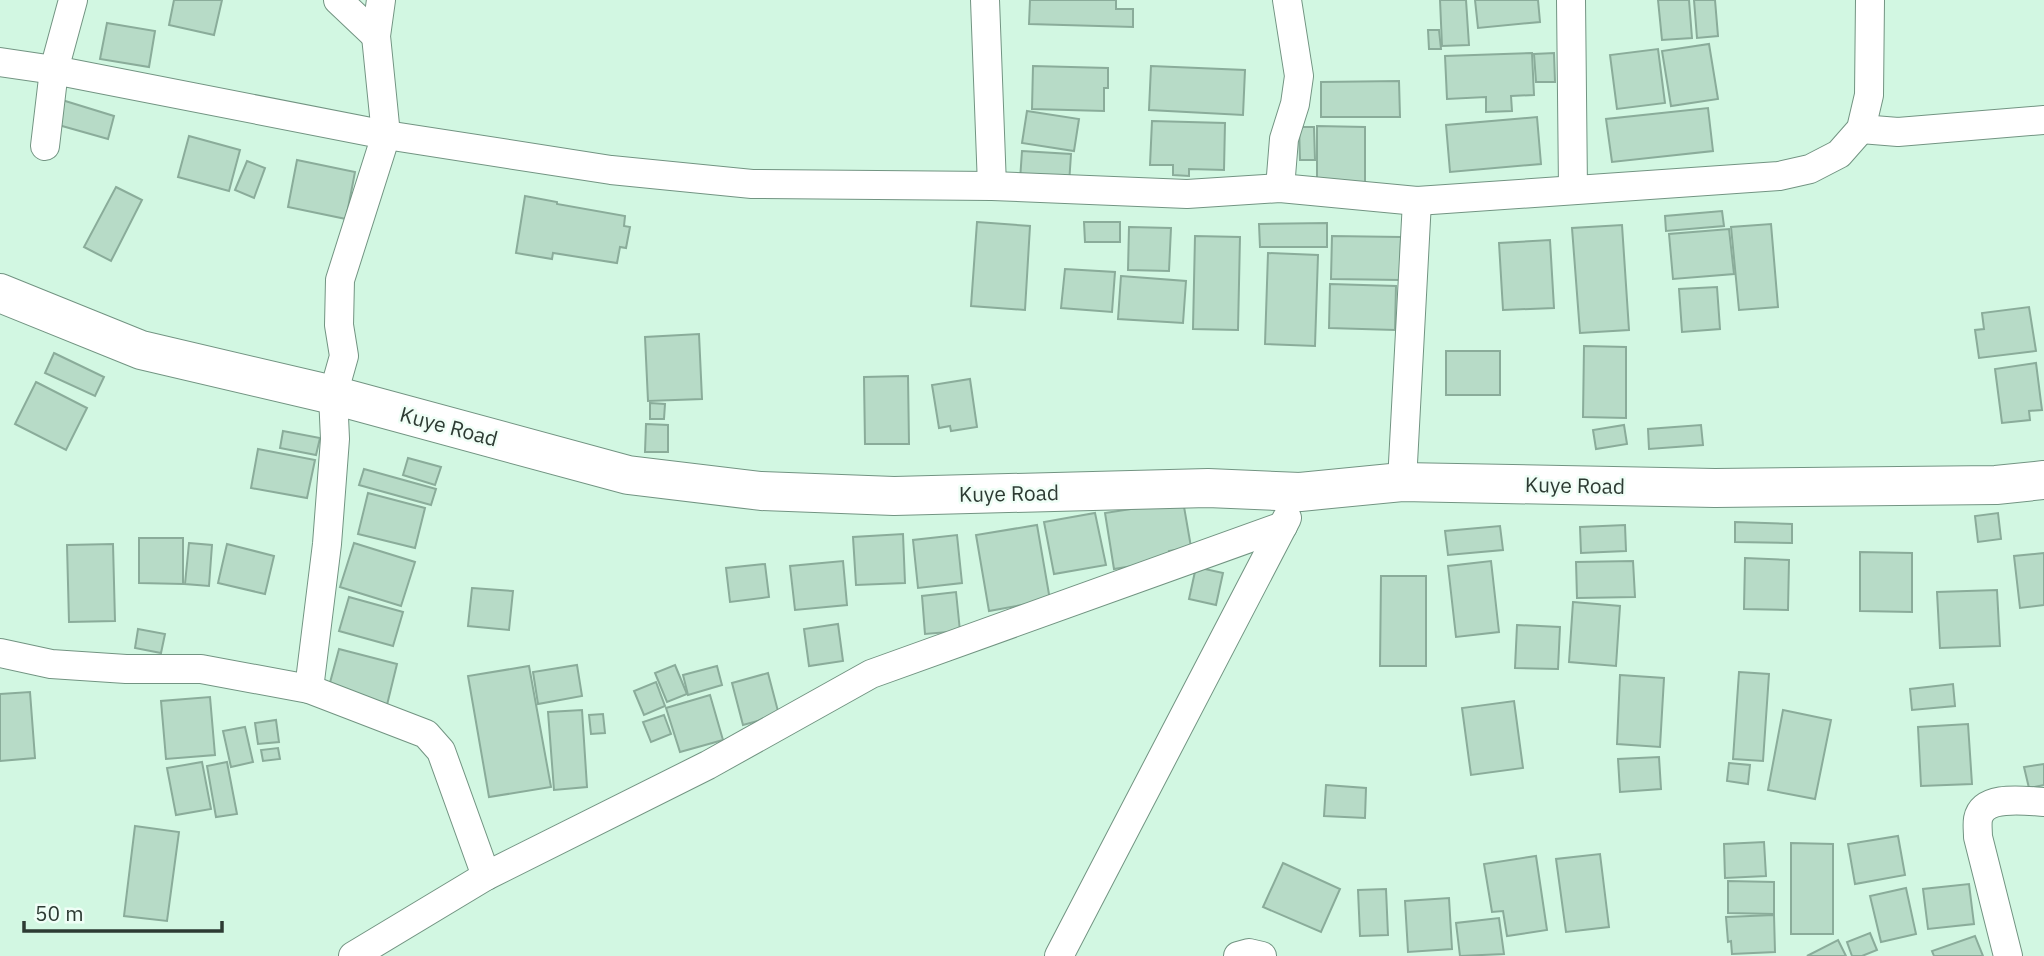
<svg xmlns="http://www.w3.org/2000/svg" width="2044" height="956" font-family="'IBM Plex Sans',sans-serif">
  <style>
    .building { fill: #b7dbc7; stroke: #8aac9a; stroke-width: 2 }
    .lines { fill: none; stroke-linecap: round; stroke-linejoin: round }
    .street-casing { stroke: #729482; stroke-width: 30 }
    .secondary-casing { stroke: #729482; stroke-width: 40 }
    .street { stroke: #fff; stroke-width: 28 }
    .secondary { stroke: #fff; stroke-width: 38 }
    .labels { text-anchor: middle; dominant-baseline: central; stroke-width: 5; stroke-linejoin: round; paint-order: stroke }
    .street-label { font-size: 21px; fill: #2d3b33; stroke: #effef6 }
  </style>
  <rect width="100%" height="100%" fill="#d2f7e2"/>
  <g class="building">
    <polygon points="174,0 222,0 214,35 169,25"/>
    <polygon points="1030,0 1116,0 1116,9 1133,9 1133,27 1029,24"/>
    <polygon points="1440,0 1466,0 1469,45 1442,46"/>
    <polygon points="1475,0 1538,0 1540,22 1478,28"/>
    <polygon points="1658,0 1689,0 1692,38 1662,40"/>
    <polygon points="1694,0 1715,0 1718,36 1697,38"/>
    <polygon points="107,23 155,31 149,67 100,59"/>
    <polygon points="1428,30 1439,30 1441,49 1429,49"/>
    <polygon points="1709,44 1718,99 1671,106 1662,51"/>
    <polygon points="1658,49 1665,103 1617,109 1610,55"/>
    <polygon points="1532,53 1534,95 1511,96 1512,111 1486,112 1486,97 1447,99 1445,56"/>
    <polygon points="1554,53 1555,82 1536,82 1534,54"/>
    <polygon points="1033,66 1108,68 1108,88 1104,88 1104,111 1032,109"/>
    <polygon points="1151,66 1245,70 1243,115 1149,110"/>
    <polygon points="1399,81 1400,117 1321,117 1321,82"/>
    <polygon points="62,100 114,116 108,139 55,124"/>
    <polygon points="1708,108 1713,151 1612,162 1606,119"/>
    <polygon points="1027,111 1079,119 1074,151 1022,143"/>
    <polygon points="1537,117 1541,164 1450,172 1446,125"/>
    <polygon points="1152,121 1225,123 1224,170 1189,169 1189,176 1173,175 1173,165 1150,165"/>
    <polygon points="1317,126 1365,127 1365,187 1317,186"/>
    <polygon points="1299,127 1314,127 1315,160 1300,160"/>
    <polygon points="189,136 240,150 229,191 178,177"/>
    <polygon points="1022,151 1071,154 1069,184 1020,180"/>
    <polygon points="297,160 355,172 346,219 288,207"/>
    <polygon points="247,161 265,168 254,198 235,190"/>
    <polygon points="116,187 142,200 111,261 84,247"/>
    <polygon points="525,196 557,202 557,204 625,216 624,226 630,227 626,248 620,247 617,263 553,253 552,259 516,253"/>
    <polygon points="1722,211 1724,226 1666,231 1665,216"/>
    <polygon points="977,222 1030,226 1025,310 971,306"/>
    <polygon points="1084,222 1120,222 1120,242 1085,242"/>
    <polygon points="1327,223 1327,247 1260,247 1259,224"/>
    <polygon points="1771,224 1778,307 1739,310 1731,227"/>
    <polygon points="1622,225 1629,330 1580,333 1572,228"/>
    <polygon points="1129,227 1171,228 1169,271 1128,270"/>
    <polygon points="1729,229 1734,274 1673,279 1669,234"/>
    <polygon points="1195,236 1240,237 1238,330 1193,329"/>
    <polygon points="1332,236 1401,237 1400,280 1331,279"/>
    <polygon points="1550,240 1554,308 1503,310 1499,243"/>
    <polygon points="1268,253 1318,255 1315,346 1265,344"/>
    <polygon points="1065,269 1115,272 1112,312 1061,308"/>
    <polygon points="1121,276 1186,281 1183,323 1118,319"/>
    <polygon points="1330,284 1396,286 1395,330 1329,328"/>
    <polygon points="1717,287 1720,329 1682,332 1679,289"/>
    <polygon points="2029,307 2036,351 1979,358 1975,330 1984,329 1982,313"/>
    <polygon points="699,334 702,399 648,401 645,337"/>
    <polygon points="1584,346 1626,347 1626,418 1583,417"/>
    <rect x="1446" y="351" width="54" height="44"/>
    <polygon points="54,353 104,377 95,396 45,373"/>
    <polygon points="2036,363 2042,410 2029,411 2030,420 2002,423 1995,369"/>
    <polygon points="908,376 909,444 865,444 864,377"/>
    <polygon points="970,379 977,427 951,431 950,426 939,428 932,385"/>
    <polygon points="36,382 87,408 66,450 15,424"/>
    <polygon points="650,403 665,404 664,419 650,419"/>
    <polygon points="646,424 668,425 668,452 645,452"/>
    <polygon points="1624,425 1627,444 1596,449 1593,430"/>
    <polygon points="1701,425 1703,445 1649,449 1648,429"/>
    <polygon points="283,431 320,438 316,455 280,448"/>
    <polygon points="258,449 315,460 307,498 251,488"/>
    <polygon points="408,458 441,467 435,485 403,475"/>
    <polygon points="364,469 436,489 431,505 359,485"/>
    <polygon points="368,493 425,508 415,548 358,534"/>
    <polygon points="1183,501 1191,547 1169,551 1170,560 1114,569 1105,513"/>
    <polygon points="1095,513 1106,565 1054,574 1044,522"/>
    <polygon points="1998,513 2001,539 1978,542 1975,516"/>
    <polygon points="1735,522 1792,524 1792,543 1735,542"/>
    <polygon points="1037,525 1050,600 989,611 976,535"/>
    <polygon points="1625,525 1626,551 1581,553 1580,527"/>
    <polygon points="1500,526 1503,550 1448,555 1445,531"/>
    <polygon points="903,534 905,583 856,585 853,537"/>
    <polygon points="957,535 962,583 918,588 913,540"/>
    <polygon points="139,538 183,538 183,584 139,583"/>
    <polygon points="189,543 212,545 209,586 185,584"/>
    <polygon points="354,543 415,562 401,606 340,587"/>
    <polygon points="113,544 115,621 69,622 67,545"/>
    <polygon points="227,544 274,556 265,594 218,583"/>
    <polygon points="1860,552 1912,553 1912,612 1860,611"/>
    <polygon points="2044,553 2044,605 2020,608 2014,556"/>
    <polygon points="1745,558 1789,560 1788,610 1744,609"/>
    <polygon points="843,561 847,605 795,610 790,566"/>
    <polygon points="1491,561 1499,632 1456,637 1448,566"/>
    <polygon points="1633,561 1635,597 1577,598 1576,562"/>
    <polygon points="765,564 769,597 730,602 726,568"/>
    <polygon points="1196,567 1223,573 1216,605 1189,599"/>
    <polygon points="1381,576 1426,576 1426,666 1380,666"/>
    <polygon points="472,588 513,591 509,630 468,626"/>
    <polygon points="1997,590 2000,646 1940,648 1937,592"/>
    <polygon points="956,592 960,631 925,634 922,596"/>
    <polygon points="349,597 403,612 393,646 339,631"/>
    <polygon points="1573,602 1620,606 1616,666 1569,662"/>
    <polygon points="838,624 843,661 809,666 804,629"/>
    <polygon points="1517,625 1560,627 1558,669 1515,668"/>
    <polygon points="138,629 165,634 161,653 135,648"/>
    <polygon points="339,649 397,664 387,705 328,690"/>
    <polygon points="577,665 582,696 538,704 533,672"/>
    <polygon points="675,665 687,694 667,702 655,673"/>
    <polygon points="529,666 551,787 489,797 468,676"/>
    <polygon points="717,666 722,685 688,695 683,675"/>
    <polygon points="1739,672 1769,674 1763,761 1733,759"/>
    <polygon points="768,673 779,715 743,725 732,683"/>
    <polygon points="1620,675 1664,678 1660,747 1617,744"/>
    <polygon points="656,682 665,706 644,715 634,691"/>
    <polygon points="1953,684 1955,706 1912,710 1910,689"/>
    <polygon points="30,692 35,758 0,761 0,694"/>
    <polygon points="710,695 723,740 680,752 666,708"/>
    <polygon points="210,697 215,755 166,759 161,701"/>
    <polygon points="1514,701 1523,768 1471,775 1462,708"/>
    <polygon points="582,710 587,787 554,790 548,712"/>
    <polygon points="1783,710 1831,720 1815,799 1768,790"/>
    <polygon points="603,714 605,733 591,734 589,715"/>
    <polygon points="664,715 671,734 651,742 643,722"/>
    <polygon points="276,720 279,742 258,744 255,723"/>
    <polygon points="1968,724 1972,784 1921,786 1918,727"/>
    <polygon points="245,727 253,762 231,767 223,731"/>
    <polygon points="278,748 280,759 263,761 261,750"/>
    <polygon points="1659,757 1661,789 1620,792 1618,759"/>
    <polygon points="202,762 211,809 176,815 167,768"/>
    <polygon points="227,762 237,814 216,817 207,766"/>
    <polygon points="1729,763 1750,765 1748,784 1727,781"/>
    <polygon points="2044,764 2044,785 2029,788 2024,767"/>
    <polygon points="1326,785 1366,788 1365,818 1324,816"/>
    <polygon points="135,826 179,832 167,921 124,916"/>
    <polygon points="1898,836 1905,875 1855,884 1848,844"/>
    <polygon points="1764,842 1766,876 1725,878 1724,844"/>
    <polygon points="1791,843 1833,844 1833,934 1791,934"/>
    <polygon points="1600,854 1609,927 1566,932 1556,859"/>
    <polygon points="1536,856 1547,930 1507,936 1503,911 1492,912 1484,864"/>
    <polygon points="1283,863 1340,889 1321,932 1263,907"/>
    <polygon points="1728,881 1774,882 1774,914 1728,913"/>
    <polygon points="1969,884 1974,924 1928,929 1923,889"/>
    <polygon points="1906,888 1916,934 1881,942 1870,896"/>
    <polygon points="1386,889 1388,935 1360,936 1358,890"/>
    <polygon points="1449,898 1452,949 1408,952 1405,901"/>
    <polygon points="1774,915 1775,952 1732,954 1731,941 1728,942 1726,917"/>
    <polygon points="1499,918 1504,954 1460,956 1456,923"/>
    <polygon points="1870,933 1877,950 1862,956 1852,956 1847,942"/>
    <polygon points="1975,936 1983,956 1934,956 1932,951"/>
    <polygon points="1838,940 1846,956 1807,956"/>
  </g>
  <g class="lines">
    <defs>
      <g id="street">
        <polyline points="338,0 376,36"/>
        <polyline points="985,0 992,186"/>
        <polyline points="1571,0 1573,189"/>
        <polyline points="0,62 54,70 386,135 611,170 752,184 992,186 1187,194 1280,188 1417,201 1779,176 1810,169 1839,154 1861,129 1869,95 1870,0"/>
        <polyline points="1861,129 1898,132 2044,120"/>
        <polyline points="45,146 54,70 73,0"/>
        <polyline points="1280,188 1284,139 1295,104 1299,76 1287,0"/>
        <polyline points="1402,482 1417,201"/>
        <polyline points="0,653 51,664 126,669 201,669 309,689 426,734 441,751 486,876"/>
        <polyline points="309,689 327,544 335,439 333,395 344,356 339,325 340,280 386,135 376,36 381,0"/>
        <polyline points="353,956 486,876 708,765 871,674 1283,526"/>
        <polyline points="1059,956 1287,518"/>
        <polyline points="1238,956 1249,953 1262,956"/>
        <path d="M2008,956l-30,-119c0,-6 -1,-12 0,-18 5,-25 47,-18 66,-17"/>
      </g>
      <polyline id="secondary" points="0,293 141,350 333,395 628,475 761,491 894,496 1208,488 1300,492 1402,482 1715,488 1996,485 2044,480"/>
    </defs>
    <use href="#street" class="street-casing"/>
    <use href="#secondary" class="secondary-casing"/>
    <use href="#street" class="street"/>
    <use href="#secondary" class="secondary"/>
  </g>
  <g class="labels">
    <g class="street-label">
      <text transform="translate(449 426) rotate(15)">Kuye Road</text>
      <text transform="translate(1575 485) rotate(1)">Kuye Road</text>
      <text transform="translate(1009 493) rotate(-1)">Kuye Road</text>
    </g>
  </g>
  <path d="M24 921v10h198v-10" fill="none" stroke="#2d3b33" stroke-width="3.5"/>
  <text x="35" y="921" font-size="21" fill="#2d3b33" stroke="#effef6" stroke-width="5" paint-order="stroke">50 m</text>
</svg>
